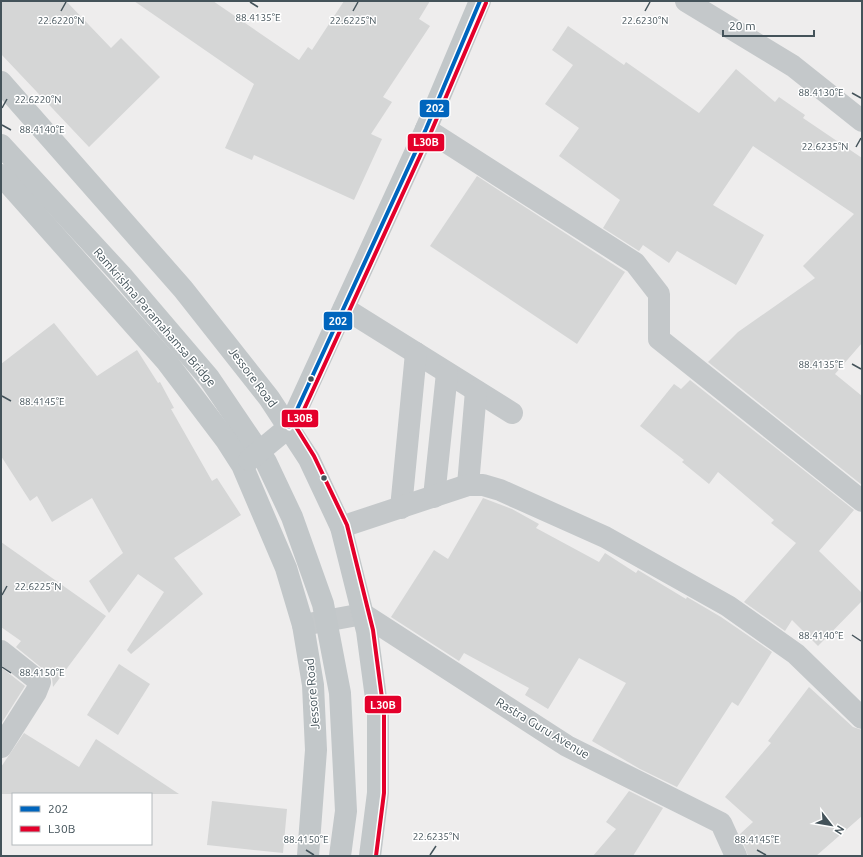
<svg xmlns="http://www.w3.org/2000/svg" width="863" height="857" font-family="Ubuntu,sans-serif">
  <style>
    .building { fill: #d5d6d6 }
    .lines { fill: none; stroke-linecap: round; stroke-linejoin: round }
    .minor { stroke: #c4c8ca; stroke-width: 22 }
    .major { stroke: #c2c7c9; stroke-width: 22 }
    .bus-1-casing { stroke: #fff; stroke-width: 7 }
    .bus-2-casing { stroke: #fff; stroke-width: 7 }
    .bus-1 { stroke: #0065bd; stroke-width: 4 }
    .bus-2 { stroke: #e4002b; stroke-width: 4 }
    .ticks { fill: none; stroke: #44535a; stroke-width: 1.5 }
    .bus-dot { fill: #44535a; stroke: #fff; stroke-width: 1.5 }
    .labels { text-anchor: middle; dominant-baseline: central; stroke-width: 3; stroke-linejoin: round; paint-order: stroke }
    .street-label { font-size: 12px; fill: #44535a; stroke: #fff }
    .ticks-label { font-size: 10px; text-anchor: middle; fill: #44535a; stroke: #fff; stroke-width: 3; stroke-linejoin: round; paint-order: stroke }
    .line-badge { stroke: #fff; stroke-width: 1.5 }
    .badge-label { font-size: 11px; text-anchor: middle; font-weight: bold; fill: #fff }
  </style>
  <rect width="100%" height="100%" fill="#eeeded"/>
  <g class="building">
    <polygon points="1,1 66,1 111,48 121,38 160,77 89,147 1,54"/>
    <polygon points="134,1 213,1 299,60 308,47 312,50 344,1 430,1 419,19 430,26 383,97 392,102 371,134 382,139 354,200 254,155 252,160 225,148 254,84"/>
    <polygon points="568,26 624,65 626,62 699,113 736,69 775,102 779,97 805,115 803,118 862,158 862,343 835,374 862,396 862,485 708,362 738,332 815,278 803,266 854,214 753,146 713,205 764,235 736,285 677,251 669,263 643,245 639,251 603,228 620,200 559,156 579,128 545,104 573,65 552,50"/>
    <polygon points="477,176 625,272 577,344 430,246"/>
    <polygon points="54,323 97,376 137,350 158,383 160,382 174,408 171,409 212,481 217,478 241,515 174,558 203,594 131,654 127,650 164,592 138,574 109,613 89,581 123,553 92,498 52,522 37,496 30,501 1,456 1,364"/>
    <polygon points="690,380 854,510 819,551 862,593 862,601 818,646 792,620 785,631 744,602 796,543 771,523 774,520 718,472 709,484 682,462 684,460 640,426 674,384 681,389"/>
    <polygon points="483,498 512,509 539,524 536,528 599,562 605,553 636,573 638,570 686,599 687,597 721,617 772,652 738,706 732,702 677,787 640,769 592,741 626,683 579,658 548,709 525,695 529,688 464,653 459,661 391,617 434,550 448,559"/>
    <polygon points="1,542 106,616 53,687 52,678 48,673 16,647 21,641 1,627"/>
    <polygon points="119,664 150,684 118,735 87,715"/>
    <polygon points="2,668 25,686 1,724 1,670"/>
    <polygon points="809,687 853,727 862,730 862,816 816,856 748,856 740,834 753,822 725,797 771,743 768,741"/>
    <polygon points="24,733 79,767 96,739 179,794 1,794 1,767"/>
    <polygon points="629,791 663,808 633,856 593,856 616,829 606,822"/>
    <polygon points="212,801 287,809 283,853 207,845"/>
  </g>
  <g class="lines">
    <g class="minor">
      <polyline points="686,1 793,66 862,121"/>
      <polyline points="426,129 635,263 659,294 659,339 862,501"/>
      <polyline points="344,308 512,413"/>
      <polyline points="468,485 476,391"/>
      <polyline points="434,497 447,373"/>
      <polyline points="401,508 416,353"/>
      <polyline points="341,527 468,485 483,485 500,490 605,537 728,606 796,654 862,718"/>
      <polyline points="303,625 363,614 567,746 721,823 736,856"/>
      <polyline points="1,651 40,682 36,692 1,747"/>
    </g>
    <g class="major">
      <polyline points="1,82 183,289 269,398 309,459 341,527 367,631 378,713 378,793 370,856"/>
      <polyline points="1,145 121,275 209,378 266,462 292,517 323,604 340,693 346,811 340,856"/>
      <polyline points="1,175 167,362 226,440 242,465 286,568 303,625 313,685 316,750 308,856"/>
      <polyline points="249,460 289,427 426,129 480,1"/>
    </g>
    <defs>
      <polyline id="bus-1" points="289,427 426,129 480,1"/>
      <polyline id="bus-2" points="376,856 384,793 384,713 373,630 347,525 314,456 296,427 431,132 486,3"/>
    </defs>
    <use href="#bus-1" class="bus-1-casing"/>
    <use href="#bus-2" class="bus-2-casing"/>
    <use href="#bus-1" class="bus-1"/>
    <use href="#bus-2" class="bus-2"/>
  </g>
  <path class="ticks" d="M250,2l8,5M61,11l5,-9M353,11l5,-9M645,11l5,-9M852,93l9,5M2,108l5,-9M2,125l9,5M856,147l5,-9M852,364l9,5M2,396l9,5M2,595l5,-9M852,635l9,6M2,667l9,6M306,850l8,5M757,850l9,5M430,855l6,-9"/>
  <g class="bus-dot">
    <circle cx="311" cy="379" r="3.5"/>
    <circle cx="324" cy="478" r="3.5"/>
  </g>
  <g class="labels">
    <g class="street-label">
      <text transform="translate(155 317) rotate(49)">Ramkrishna Paramahamsa Bridge</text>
      <text transform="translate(253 377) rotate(53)">Jessore Road</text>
      <text transform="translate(312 694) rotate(-95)">Jessore Road</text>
      <text transform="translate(543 728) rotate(31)">Rastra Guru Avenue</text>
    </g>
  </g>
  <g class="ticks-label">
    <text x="258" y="21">88.4135°E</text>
    <text x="61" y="24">22.6220°N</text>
    <text x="353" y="24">22.6225°N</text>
    <text x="645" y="24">22.6230°N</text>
    <text x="821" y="96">88.4130°E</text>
    <text x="38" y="103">22.6220°N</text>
    <text x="42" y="133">88.4140°E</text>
    <text x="825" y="150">22.6235°N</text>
    <text x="821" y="368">88.4135°E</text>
    <text x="42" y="405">88.4145°E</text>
    <text x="38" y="590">22.6225°N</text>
    <text x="821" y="639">88.4140°E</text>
    <text x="42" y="676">88.4150°E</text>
    <text x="436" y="840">22.6235°N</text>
    <text x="306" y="843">88.4150°E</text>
    <text x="757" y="843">88.4145°E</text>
  </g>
  <g class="line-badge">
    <rect x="419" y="99" width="31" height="19" rx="4" fill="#0065bd"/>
    <rect x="407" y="133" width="38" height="19" rx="4" fill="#e4002b"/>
    <rect x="323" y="311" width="30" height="20" rx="4" fill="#0065bd"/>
    <rect x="281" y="409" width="38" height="19" rx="4" fill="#e4002b"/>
    <rect x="364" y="695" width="38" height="19" rx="4" fill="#e4002b"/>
  </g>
  <g class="badge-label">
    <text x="435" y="112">202</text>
    <text x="426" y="146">L30B</text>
    <text x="338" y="325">202</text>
    <text x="300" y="422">L30B</text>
    <text x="383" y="709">L30B</text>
  </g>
  <rect width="863" height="857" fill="none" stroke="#44535a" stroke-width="4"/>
  <rect x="12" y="793" width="140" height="52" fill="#ffffff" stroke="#b4babd"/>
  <rect x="20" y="806" width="20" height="6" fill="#0065bd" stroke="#b4babd"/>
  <text x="48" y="813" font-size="12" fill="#44535a">202</text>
  <rect x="20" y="826" width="20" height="6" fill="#e4002b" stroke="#b4babd"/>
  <text x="48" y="833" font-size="12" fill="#44535a">L30B</text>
  <g transform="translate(831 825) rotate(121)" stroke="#ffffff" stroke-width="3" paint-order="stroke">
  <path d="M0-3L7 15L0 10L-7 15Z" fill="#44535a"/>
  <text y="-6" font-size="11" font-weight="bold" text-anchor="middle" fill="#44535a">N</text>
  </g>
  <path d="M723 30v6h91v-6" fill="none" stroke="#44535a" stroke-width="2"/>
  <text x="729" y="30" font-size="12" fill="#44535a" stroke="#ffffff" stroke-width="3" paint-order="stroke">20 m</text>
</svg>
